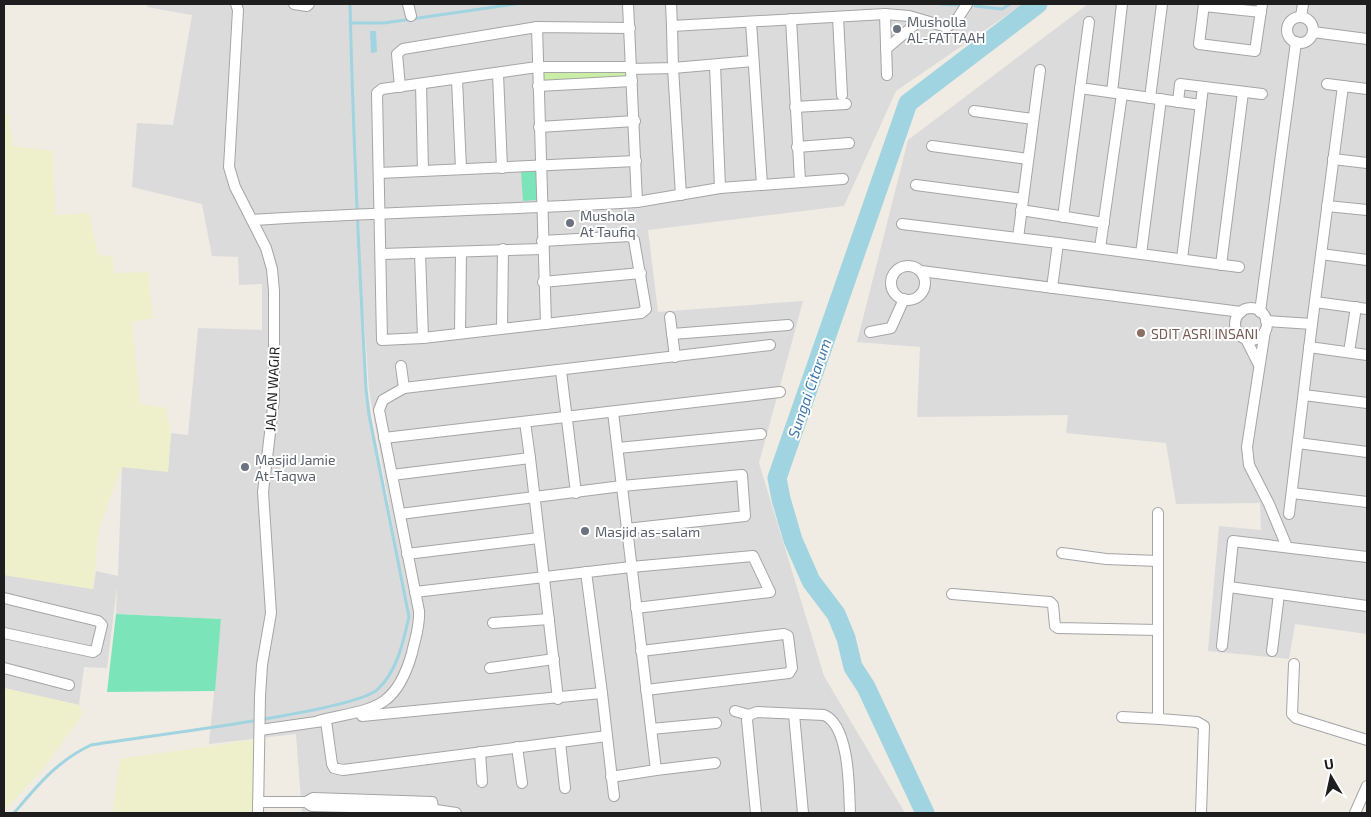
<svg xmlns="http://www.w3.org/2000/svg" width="1371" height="817" font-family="'Exo 2',sans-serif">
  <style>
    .residential { fill: #dcdbdb; fill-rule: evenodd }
    .farmland { fill: #eef0cc }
    .grass { fill: #caeea5 }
    .pitch { fill: #7be5b9 }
    .water { fill: #a0d4e1 }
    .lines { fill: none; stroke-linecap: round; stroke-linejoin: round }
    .stream { stroke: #a0d4e1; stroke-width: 3 }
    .river { stroke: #a0d4e1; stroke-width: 19 }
    .minor-casing { stroke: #a5a5a5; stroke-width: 12 }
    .minor { stroke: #fff; stroke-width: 10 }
    .worship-dot { fill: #6b7280; stroke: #fff; stroke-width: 2 }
    .education-dot { fill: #8d6e63; stroke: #fff; stroke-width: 2 }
    .labels { text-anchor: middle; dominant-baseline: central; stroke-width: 4; stroke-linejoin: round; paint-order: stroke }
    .worship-label { font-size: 14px; fill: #5b616d; stroke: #fff; text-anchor: start }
    .education-label { font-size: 14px; fill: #785e54; stroke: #fff; text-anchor: start }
    .street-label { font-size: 14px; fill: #1e1e1e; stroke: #fff }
    .water-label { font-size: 15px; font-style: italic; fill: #4079ad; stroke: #fff }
  </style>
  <rect width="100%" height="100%" fill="#f0ebe3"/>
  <g class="residential">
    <path d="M148,4h202v8l1,-8h672l-127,87 -52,115 -196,24 10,82 145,-11 -44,162 65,213 81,137h-603l-6,-79 -87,10 12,-125 -105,-5 1,-28 -10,82 -23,-1 -5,38 -75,-17v-113l89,14 3,-18 22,5 4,-109 46,4 3,-38 17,2 10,-107 64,2v-46l-23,1 -1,-28 -26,-1 -10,-52 -70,-17 5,-64 36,2 19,-110 -45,-8zM363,305l6,85 27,155 -30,-156z"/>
    <polygon points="1088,4 1367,4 1367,634 1295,624 1289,659 1208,651 1219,526 1261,530 1260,503 1176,504 1166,443 1066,433 1068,415 917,417 920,347 857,342 908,140"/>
  </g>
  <g class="farmland">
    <polygon points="4,114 8,115 13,146 53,151 55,215 89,213 98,254 113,257 114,273 148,272 153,318 132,322 140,404 166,408 171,433 168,472 122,467 99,528 93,589 4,575"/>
    <polygon points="4,688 79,705 83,714 42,770 4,811"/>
    <polygon points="259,739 258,813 113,813 120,759"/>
  </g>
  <polygon class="grass" points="537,67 630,67 632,81 538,86"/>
  <g class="pitch">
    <polygon points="536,170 537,200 523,201 521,171"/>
    <polygon points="116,614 221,619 215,691 107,692"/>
  </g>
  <polygon class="water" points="370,31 376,31 377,52 371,53"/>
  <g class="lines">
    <g class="stream">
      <polyline points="940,4 957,5"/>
      <polyline points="975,6 1002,9 1010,4"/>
      <polyline points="350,23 384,23 515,4"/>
      <path d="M14,813c24,-28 43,-52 77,-68 45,-8 264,-33 287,-56 19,-18 25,-46 31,-72l-40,-202 -3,-26c-7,-128 -13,-257 -16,-385"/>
    </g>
    <polyline class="river" points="925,813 866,687 853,667 846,638 836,614 811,581 793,540 781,499 777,478 908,103 1038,4"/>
    <defs>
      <g id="minor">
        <polyline points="236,4 238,10 229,167 235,187 266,248 272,269 274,291 274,399 263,492 271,613 262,665 260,696 258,813"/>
        <polyline points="294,4 307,6 309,4"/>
        <polyline points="408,4 411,16"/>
        <polyline points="628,4 637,202 720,188 843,179"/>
        <polyline points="671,4 672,26"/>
        <polyline points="1204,4 1199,44 1255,51 1262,4"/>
        <polyline points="1204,6 1261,12"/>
        <polyline points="885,14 887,75"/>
        <polyline points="838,17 842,95"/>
        <polyline points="1301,17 1303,4"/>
        <circle cx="1300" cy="30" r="13"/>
        <polyline points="791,19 800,181"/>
        <polyline points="751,22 762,185"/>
        <polyline points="537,27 546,324"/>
        <polyline points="1313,32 1367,39"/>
        <polyline points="886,49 919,21"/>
        <polyline points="715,65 720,188"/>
        <polyline points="630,69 673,68 672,26 885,14 909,16 947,27 958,18 967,4"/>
        <polyline points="498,74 502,168"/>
        <polyline points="457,79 461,169"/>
        <polyline points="421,84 423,171"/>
        <polyline points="1327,84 1367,89"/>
        <polyline points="538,86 632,81"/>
        <polyline points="400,87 397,54 403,49 537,27 630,28"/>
        <polyline points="1080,88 1201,105"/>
        <polyline points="1112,92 1122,4"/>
        <polyline points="1150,98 1162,4"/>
        <polyline points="1178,102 1180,84 1262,94"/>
        <polyline points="795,107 846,104"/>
        <polyline points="974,111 1033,119"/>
        <polyline points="539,127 635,121"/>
        <polyline points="932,146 1028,159"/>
        <polyline points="797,147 849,143"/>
        <polyline points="1333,159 1367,163"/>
        <polyline points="379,173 636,161"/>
        <polyline points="916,185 1023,199"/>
        <polyline points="681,195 673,68 753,61"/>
        <polyline points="1327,206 1367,210"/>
        <polyline points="1021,210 1104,223"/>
        <polyline points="1063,217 1089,22"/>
        <path d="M252,220c128,-8 257,-10 385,-18"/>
        <polyline points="902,224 1058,243 1052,288"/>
        <polyline points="1018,238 1040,70"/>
        <polyline points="542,241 630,236 634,240 646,309 641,313 423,338 382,340 377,93 382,89 537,67 630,67"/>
        <polyline points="1058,243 1239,267"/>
        <polyline points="1100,248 1122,94"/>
        <polyline points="420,253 423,338"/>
        <polyline points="382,254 542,249"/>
        <polyline points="1141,254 1161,99"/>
        <polyline points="1321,254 1367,260"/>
        <polyline points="1182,259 1203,87"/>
        <polyline points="1221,265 1243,92"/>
        <circle cx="908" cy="283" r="17"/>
        <polyline points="921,271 1241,312"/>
        <polyline points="543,282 641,273"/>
        <polyline points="1315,302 1367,309"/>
        <circle cx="1251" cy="324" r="16"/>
        <polyline points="1260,312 1296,42"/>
        <polyline points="670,317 675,357"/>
        <polyline points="1266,321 1312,324 1289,514"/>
        <polyline points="1312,324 1343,86"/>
        <polyline points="502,328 503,249"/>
        <polyline points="1265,331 1247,447 1249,465 1269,504 1287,547"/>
        <polyline points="870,332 891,328 904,299"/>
        <polyline points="460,333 461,252"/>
        <polyline points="672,334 788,325"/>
        <polyline points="1246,339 1259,365"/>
        <polyline points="1309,347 1367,355"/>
        <polyline points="1349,352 1356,307"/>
        <polyline points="401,366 404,388"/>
        <polyline points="561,371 576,493"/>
        <polyline points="1304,395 1367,403"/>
        <polyline points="384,438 780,392"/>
        <polyline points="1298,443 1367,452"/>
        <polyline points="618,448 761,434"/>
        <polyline points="530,458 558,699"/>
        <polyline points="392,475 530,458 525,422"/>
        <polyline points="1292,493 1367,502"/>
        <polyline points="1158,513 1158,714 1160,719 1197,722 1204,726 1201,813"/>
        <polyline points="400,514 622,486 742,475 745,516 626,529"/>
        <polyline points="1062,553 1106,559 1158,561"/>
        <polyline points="407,554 539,538"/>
        <polyline points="586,572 602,693"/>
        <polyline points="1229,587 1367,606"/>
        <polyline points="415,592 631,567 753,556 770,592 636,608"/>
        <polyline points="952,594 1050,602 1053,605 1055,626 1058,628 1158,630"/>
        <polyline points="4,598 98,621 102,625 96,650 93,652 4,633"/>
        <polyline points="493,623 549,619"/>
        <polyline points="1222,646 1233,541 1367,557"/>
        <polyline points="641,651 784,634 788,636 792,668 789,673 646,690"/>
        <polyline points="1272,651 1279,594"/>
        <polyline points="1294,664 1292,714 1296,718 1367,740"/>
        <polyline points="4,668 69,685"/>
        <polyline points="490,668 554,659"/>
        <path d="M735,711l14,4 8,-3 67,3c26,11 25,75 26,98"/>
        <polyline points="794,714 803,813"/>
        <polyline points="749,715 747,720 756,813"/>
        <polyline points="362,716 602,693 614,796"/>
        <polyline points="1122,717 1160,719"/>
        <path d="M318,721c52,-13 77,-8 94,-68 3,-14 8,-27 7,-42l-40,-201 4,-10 21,-12 366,-43"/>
        <polyline points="326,721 332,764 334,768 343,770 607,736"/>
        <polyline points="651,729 716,723"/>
        <polyline points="260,730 323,721"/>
        <polyline points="560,742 565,788"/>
        <polyline points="517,747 522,783"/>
        <polyline points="480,752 482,782"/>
        <polyline points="656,770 715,763"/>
        <polyline points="611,777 656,770 613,412"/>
        <polyline points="258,802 306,802 312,806 429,809 456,813"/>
        <polyline points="306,802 313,798 432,802 434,813"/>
        <polyline points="1355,813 1367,786"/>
      </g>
    </defs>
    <use href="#minor" class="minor-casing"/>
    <use href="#minor" class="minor"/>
  </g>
  <g class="worship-dot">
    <circle cx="897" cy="29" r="5"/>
    <circle cx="570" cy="223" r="5"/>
    <circle cx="245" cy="467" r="5"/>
    <circle cx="585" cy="531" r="5"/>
  </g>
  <circle class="education-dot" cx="1141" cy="333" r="5"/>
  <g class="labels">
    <g class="worship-label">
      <text x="907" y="21">Musholla<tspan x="907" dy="16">AL-FATTAAH</tspan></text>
      <text x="580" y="215">Mushola<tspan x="580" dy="16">At Taufiq</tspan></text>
      <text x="255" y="459">Masjid Jamie<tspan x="255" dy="16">At-Taqwa</tspan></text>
      <text x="595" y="531">Masjid as-salam</text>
    </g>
    <g class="education-label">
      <text x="1151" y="333">SDIT ASRI INSANI</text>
    </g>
    <g class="street-label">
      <text transform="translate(272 389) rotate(-87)">JALAN WAGIR</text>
    </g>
    <g class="water-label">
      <text transform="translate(809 388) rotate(-71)">Sungai Citarum</text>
    </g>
  </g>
  <rect width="1371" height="817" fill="none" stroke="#1e1e1e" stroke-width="10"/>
  <g transform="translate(1331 777) rotate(351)" stroke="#ffffff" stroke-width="4" paint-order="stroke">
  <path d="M0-4L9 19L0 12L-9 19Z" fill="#1e1e1e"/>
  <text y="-8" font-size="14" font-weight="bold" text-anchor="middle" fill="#1e1e1e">U</text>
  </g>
</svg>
